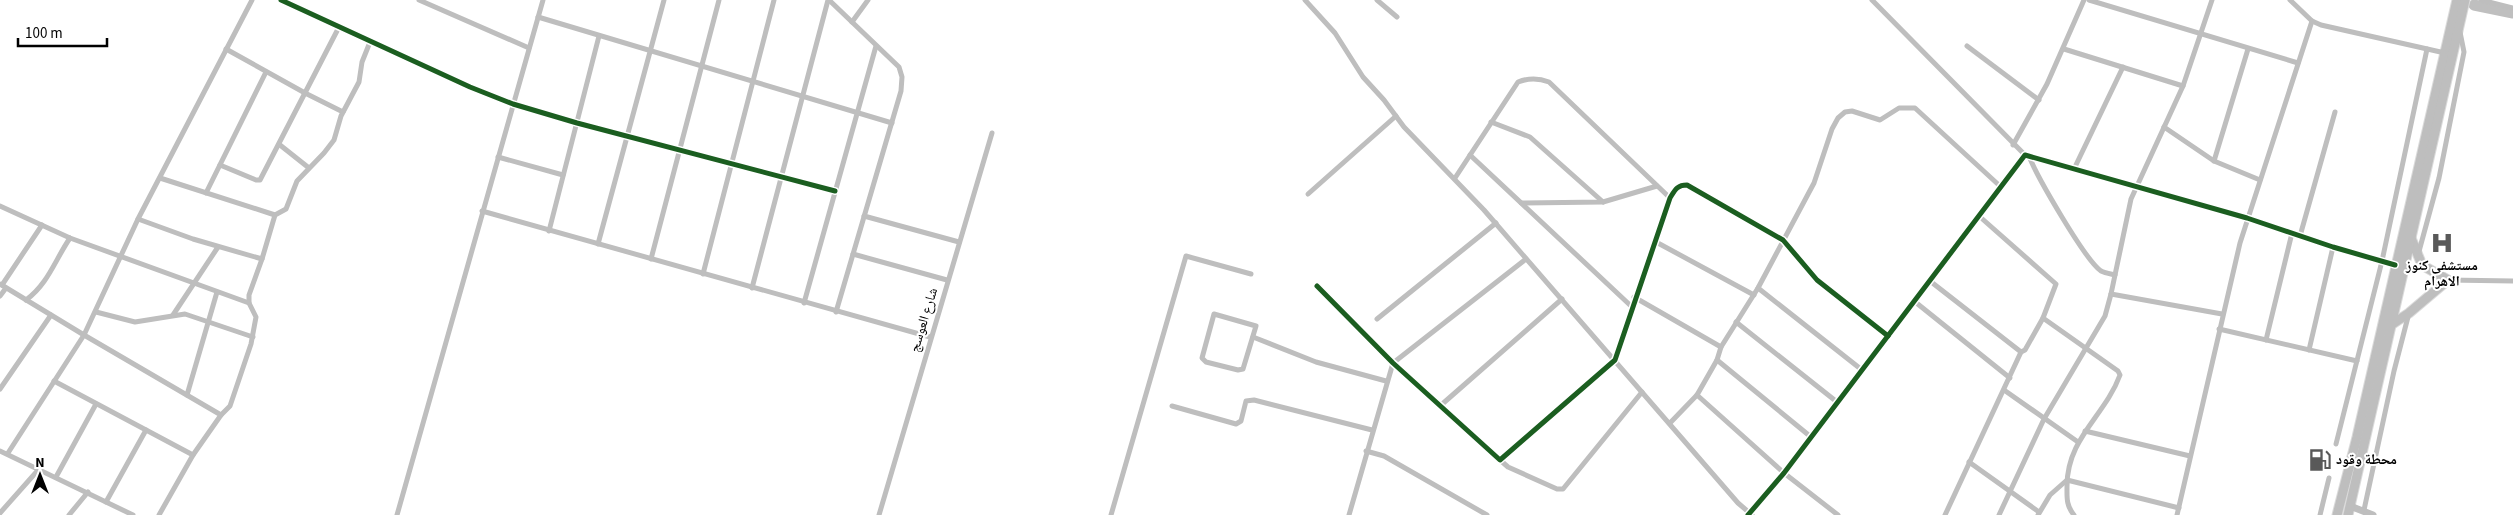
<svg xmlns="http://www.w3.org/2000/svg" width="2513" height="515" font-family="'Source Sans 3','Noto Naskh Arabic',sans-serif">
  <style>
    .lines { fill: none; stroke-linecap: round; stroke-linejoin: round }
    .river { stroke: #bfbfbf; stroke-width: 11 }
    .trunk-casing { stroke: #dbdbdb; stroke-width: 11 }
    .minor { stroke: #bebebe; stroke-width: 5 }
    .tertiary { stroke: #bebebe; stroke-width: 7 }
    .trunk { stroke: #bebebe; stroke-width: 9 }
    .cycleway-casing { stroke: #fff; stroke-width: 8 }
    .cycleway { stroke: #1b5e20; stroke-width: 5 }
    .labels { text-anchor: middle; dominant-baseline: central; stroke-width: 4; stroke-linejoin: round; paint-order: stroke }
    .poi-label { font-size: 14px; font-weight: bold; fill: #000; stroke: #fff }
    .street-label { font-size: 14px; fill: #000; stroke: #fff }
  </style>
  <rect width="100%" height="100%" fill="#fff"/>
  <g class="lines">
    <polyline class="river" points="2474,5 2513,13"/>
    <defs>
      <g id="trunk">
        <polyline points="2391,325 2409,313 2448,280 2422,265 2411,238"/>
        <polyline points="2337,515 2357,437 2457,0"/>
        <polyline points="2348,515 2465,0"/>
      </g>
    </defs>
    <use href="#trunk" class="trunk-casing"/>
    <g class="minor">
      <polyline points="281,0 470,87 513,104 577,123 835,191"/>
      <polyline points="419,0 529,48"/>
      <polyline points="829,0 899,67 902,77 901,91 836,312"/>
      <polyline points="1305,0 1335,33 1363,77 1384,100 1404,127 1484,210 1738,503 1752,515"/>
      <polyline points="1377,0 1397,17"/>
      <polyline points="1872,0 2025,155"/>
      <polyline points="2089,0 2298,63"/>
      <polyline points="2290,0 2312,21 2321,25 2445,53"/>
      <polyline points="2481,0 2513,8"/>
      <polyline points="538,17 892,123"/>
      <polyline points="852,22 868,0"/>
      <polyline points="1967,46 2039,100"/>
      <polyline points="226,49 305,93 343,112"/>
      <polyline points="2064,49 2183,86"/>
      <polyline points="1491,122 1530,137 1603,202"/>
      <polyline points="2164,127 2214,161 2260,180"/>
      <polyline points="280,145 309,168"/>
      <polyline points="2013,145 2047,84 2084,0"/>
      <polyline points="1470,155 1631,306"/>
      <path d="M2029,156c7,19 56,104 72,115 4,2 10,3 14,4"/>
      <polyline points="498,157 563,175"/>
      <polyline points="2214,161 2248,49"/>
      <polyline points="220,165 256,180 260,180 339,27"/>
      <polyline points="2074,169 2123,67"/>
      <polyline points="160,178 275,215"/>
      <path d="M1455,178l63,-96c10,-4 21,-4 31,0l121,116"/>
      <polyline points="206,193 266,72"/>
      <polyline points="1308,194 1396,116"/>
      <polyline points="1521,203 1603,202 1657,186"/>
      <polyline points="0,206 70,238 249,303"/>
      <polyline points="482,211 930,337"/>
      <polyline points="864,216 959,242"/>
      <polyline points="138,219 193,239 262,259 275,215 286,209 297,181 324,153 334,140 341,116 359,82 362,62 370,42"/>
      <polyline points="549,231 599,36"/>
      <polyline points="2300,236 2335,112"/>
      <polyline points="1656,242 1754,295"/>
      <polyline points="598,244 664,0"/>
      <polyline points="853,254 947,280"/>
      <polyline points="2418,255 2439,178 2464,52 2460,32"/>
      <polyline points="651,259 719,0"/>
      <polyline points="703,274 774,0"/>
      <polyline points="2448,280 2513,281"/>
      <polyline points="1930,281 2021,352 2025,350 2043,318 2056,284 1979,216"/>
      <polyline points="0,284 84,335 138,219 252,0"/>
      <polyline points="2,285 42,225"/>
      <path d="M1317,286l76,77 107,97 115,-100 55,-162c5,-8 7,-13 17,-13l96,55 34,40 71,56"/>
      <polyline points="752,288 828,0"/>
      <polyline points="1758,288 1862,370"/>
      <polyline points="2111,294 2222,314"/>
      <polyline points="0,296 6,288"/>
      <polyline points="1634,297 1721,347"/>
      <path d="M26,300c22,-16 29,-40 44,-62"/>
      <polyline points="1914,301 2010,378"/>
      <polyline points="804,303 876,46"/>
      <polyline points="96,312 135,322 185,314 253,337"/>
      <polygon points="1214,314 1256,326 1243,369 1238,370 1206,362 1202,358"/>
      <polyline points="173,315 218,247"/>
      <path d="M2043,318l75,53 2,4c-15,41 -53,63 -53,111 0,12 -1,19 7,29"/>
      <polyline points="1377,319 1496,223"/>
      <polyline points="1736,322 1837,402"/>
      <polyline points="2219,329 2357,361"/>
      <polyline points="1253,337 1316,362 1386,381"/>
      <polyline points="2266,340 2292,233"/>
      <polyline points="2309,350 2333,247"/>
      <polyline points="1717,360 1811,437"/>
      <polyline points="54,381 193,455"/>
      <polyline points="0,389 51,315"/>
      <polyline points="2004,390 2078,442"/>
      <polyline points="187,395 217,292"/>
      <polyline points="1697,395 1784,473 1838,515"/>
      <polyline points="1172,406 1236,424 1241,421 1246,401 1254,400 1372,430"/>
      <polyline points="1440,406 1562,299"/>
      <polyline points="221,415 230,406 251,344 256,317 249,303 249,295 262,259"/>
      <polyline points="1670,423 1697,395 1717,360 1721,347 1758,288 1814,183 1832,129 1838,118 1845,112 1852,111 1880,120 1899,108 1915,108 2001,187"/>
      <polyline points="2085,431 2190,456"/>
      <polyline points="2336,444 2382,261 2427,49"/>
      <polyline points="0,451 133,515"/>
      <polyline points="1366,451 1384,456 1487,515"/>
      <polyline points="8,453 84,335 221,415 193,455 159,515"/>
      <polyline points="1500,460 1508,467 1557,489 1563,489 1642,392"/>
      <polyline points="1969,462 2039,512"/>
      <polyline points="56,477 96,404"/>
      <polyline points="106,502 146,430"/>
      <polyline points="2364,510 2394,371 2409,313"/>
      <polyline points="0,513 39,469"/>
      <polyline points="69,515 88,492"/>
      <polyline points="397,515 543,0"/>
      <polyline points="879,515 992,133"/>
      <polyline points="1111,515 1186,256 1251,274"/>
      <polyline points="1349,515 1393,363 1526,259"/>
      <polyline points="1748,515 1784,473 2025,155 2247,218 2333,247 2395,265"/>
      <polyline points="1945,515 2021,352"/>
      <polyline points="1999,515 2044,419 2105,316 2111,294 2131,199 2183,86 2212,0"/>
      <polyline points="2038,515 2050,495 2067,480 2179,508"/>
      <polyline points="2177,515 2240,243 2312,21"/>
      <polyline points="2320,515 2329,478"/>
    </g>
    <polyline class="tertiary" points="2350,506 2373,515"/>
    <use href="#trunk" class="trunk"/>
    <defs>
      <g id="cycleway">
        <polyline points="281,0 470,87 513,104 577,123 835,191"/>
        <path d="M1317,286l76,77 107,97 115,-100 55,-162c5,-8 7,-13 17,-13l96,55 34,40 71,56"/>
        <polyline points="1748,515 1784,473 2025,155 2247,218 2333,247 2395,265"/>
      </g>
    </defs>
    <use href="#cycleway" class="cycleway-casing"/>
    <use href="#cycleway" class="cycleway"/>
  </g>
  <defs>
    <symbol id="hospital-bare" viewBox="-9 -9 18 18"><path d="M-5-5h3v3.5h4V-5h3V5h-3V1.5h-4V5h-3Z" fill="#595959" stroke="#fff" stroke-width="2.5" paint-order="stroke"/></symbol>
    <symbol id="fuel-bare" viewBox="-9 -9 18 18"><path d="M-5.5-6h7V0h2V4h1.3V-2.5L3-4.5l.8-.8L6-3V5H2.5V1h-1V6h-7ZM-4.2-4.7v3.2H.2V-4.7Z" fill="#595959" stroke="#fff" stroke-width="2.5" paint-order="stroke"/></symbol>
  </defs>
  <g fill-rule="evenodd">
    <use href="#hospital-bare" x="2426" y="227" width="32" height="32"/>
    <use href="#fuel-bare" x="2304" y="444" width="32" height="32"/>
  </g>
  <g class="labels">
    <g class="poi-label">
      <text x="2442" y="266">مستشفى كنوز<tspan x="2442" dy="16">الاهرام</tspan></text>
      <text x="2336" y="460" text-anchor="start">محطة وقود</text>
    </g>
    <g class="street-label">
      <text transform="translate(924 320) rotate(-73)">شارع العوسج</text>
    </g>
  </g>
  <g transform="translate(40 475)" stroke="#ffffff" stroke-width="4" paint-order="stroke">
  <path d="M0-4L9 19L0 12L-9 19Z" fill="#000000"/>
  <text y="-8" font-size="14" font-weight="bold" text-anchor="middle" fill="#000000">N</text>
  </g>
  <path d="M18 38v8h89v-8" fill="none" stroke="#000000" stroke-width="2.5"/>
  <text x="25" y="38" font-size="15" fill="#000000" stroke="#ffffff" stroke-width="4" paint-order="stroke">100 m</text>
</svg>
